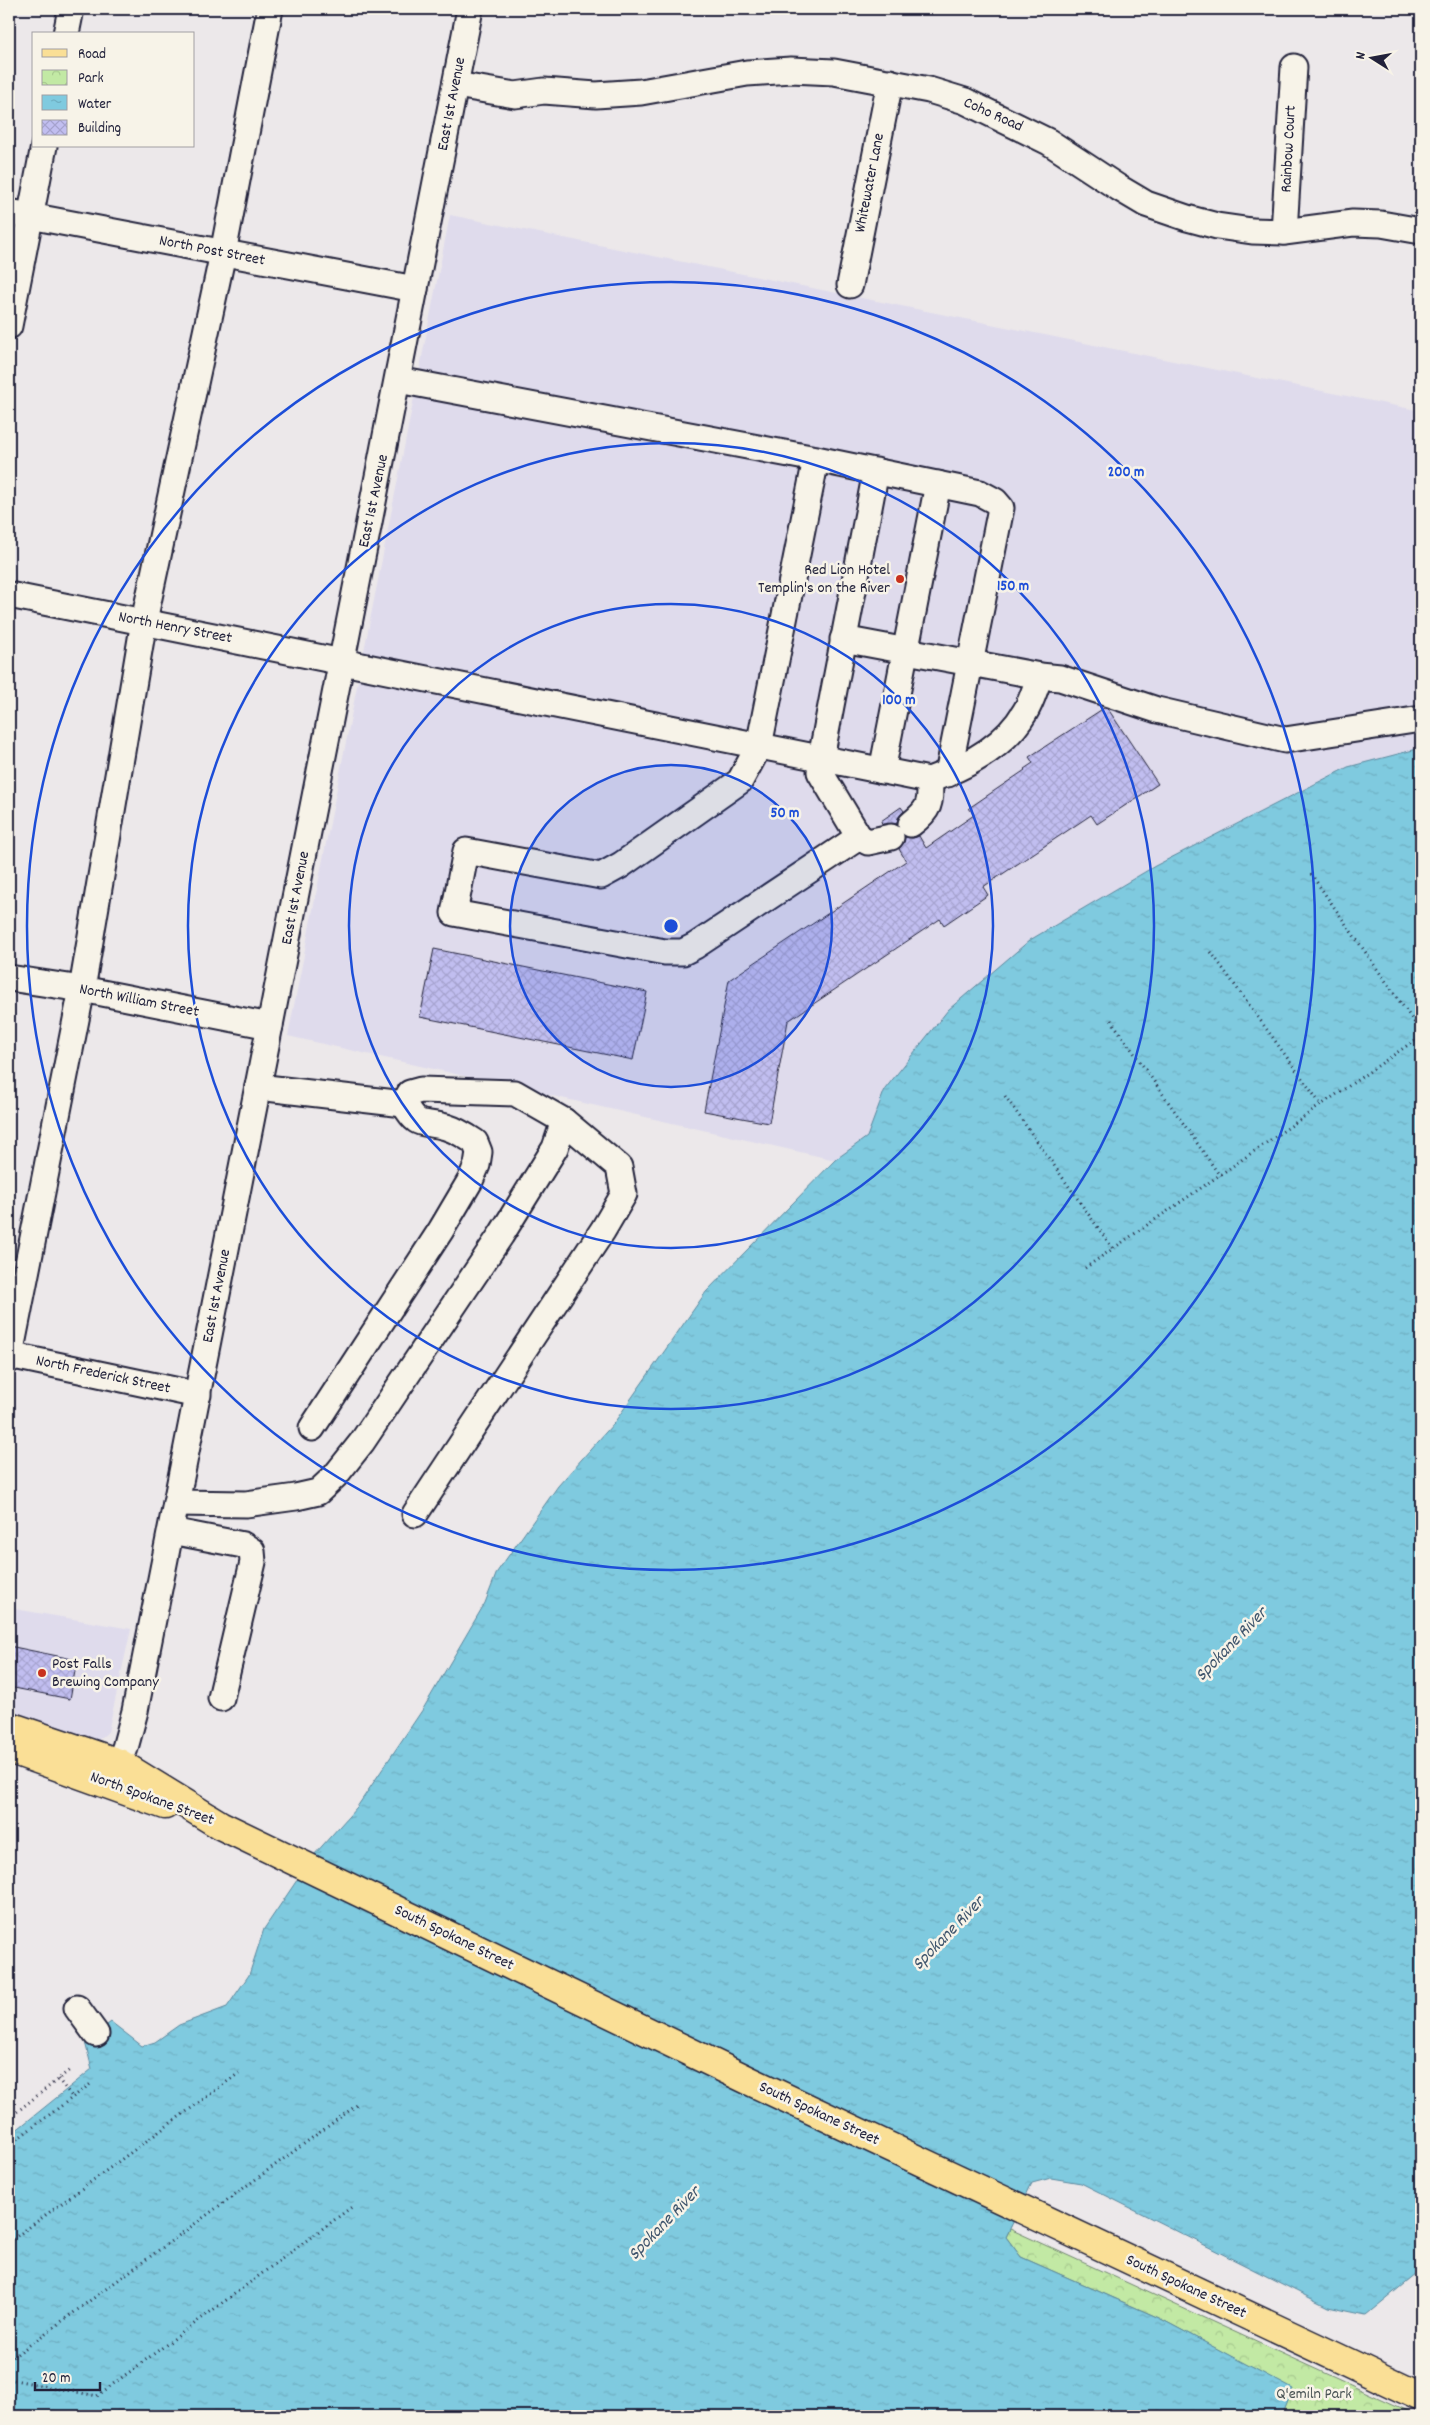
<svg xmlns="http://www.w3.org/2000/svg" width="1430" height="2425" font-family="Dekko,sans-serif">
  <style>
    .built { fill: #dfdbec }
    .park { fill: url(#park-crowns); stroke: #728670 }
    .water { fill: url(#water-ripples); stroke: #5a879d }
    .building { fill: url(#building-cross-hatch); stroke: #22223b }
    .lines { fill: none; stroke-linecap: round; stroke-linejoin: round }
    .minor-casing { stroke: #22223b; stroke-width: 29 }
    .major-casing { stroke: #22223b; stroke-width: 31 }
    .path { stroke: #22223b; stroke-width: 3; stroke-dasharray: 1 4; stroke-linecap: butt }
    .minor { stroke: #f7f3e8; stroke-width: 25 }
    .major { stroke: #fadf96; stroke-width: 28 }
    .ring { fill: none; stroke: #1d4ed8; stroke-width: 2.5 }
    .poi-dot { fill: #c8321e; stroke: #f7f3e8; stroke-width: 2 }
    .labels { text-anchor: middle; dominant-baseline: central; stroke-width: 5; stroke-linejoin: round; paint-order: stroke }
    .street-label { font-size: 16px; fill: #22223b; stroke: #f7f3e8 }
    .poi-label { font-size: 16px; fill: #22223b; stroke: #f7f3e8; text-anchor: end }
    .park-label { font-size: 16px; fill: #4a5455; stroke: #f7f3e8 }
    .water-label { font-size: 18px; font-style: italic; fill: #3e546c; stroke: #f7f3e8 }
    .centre { fill: #1d4ed8; stroke: #f7f3e8; stroke-width: 2.5 }
    .ring-label { font-size: 15px; text-anchor: middle; font-weight: bold; fill: #1d4ed8; stroke: #f7f3e8; stroke-width: 5; stroke-linejoin: round; paint-order: stroke }
  </style>
  <defs>
    <pattern id="park-crowns" width="20" height="18" patternUnits="userSpaceOnUse" patternTransform="scale(1.25)"><rect width="20" height="18" fill="#c2e9a4"/><path d="M2 6a3 3 0 1 1 6 0M12 15a3 3 0 1 1 6 0" fill="none" stroke="#a6c88e"/></pattern>
    <pattern id="water-ripples" width="26" height="14" patternUnits="userSpaceOnUse" patternTransform="scale(1.25)"><rect width="26" height="14" fill="#7fcadf"/><path d="M2 4q2-2 4 0t4 0M15 11q2-2 4 0t4 0" fill="none" stroke="#6dadc0"/></pattern>
    <pattern id="building-cross-hatch" width="8" height="8" patternUnits="userSpaceOnUse" patternTransform="scale(1.25)"><rect width="8" height="8" fill="#c1bef0"/><path d="M0 0l8 8M0 8l8-8" fill="none" stroke="#a6a3cf"/></pattern>
  </defs>
  <rect width="100%" height="100%" fill="#ece8ea"/>
  <filter id="ink" filterUnits="userSpaceOnUse"><feTurbulence type="fractalNoise" baseFrequency=".02" numOctaves="2"/><feDisplacementMap in="SourceGraphic" scale="10" xChannelSelector="R" yChannelSelector="G"/><feConvolveMatrix kernelMatrix="1 2 1 2 8 2 1 2 1" color-interpolation-filters="sRGB"/></filter>
  <g filter="url(#ink)">
    <g class="built">
      <polygon points="450,215 1421,411 1421,748 1348,767 1155,866 1030,940 875,1120 867,1137 835,1160 288,1036"/>
      <polygon points="9,1608 131,1629 108,1732 101,1738 96,1742 9,1720"/>
    </g>
    <polygon class="park" points="1010,2229 1418,2416 1282,2416 1292,2389 1159,2318 1021,2257 1006,2237"/>
    <polygon class="water" points="1421,748 1421,2270 1366,2315 1328,2307 1081,2183 1051,2178 1032,2183 1006,2237 1021,2257 1159,2318 1293,2389 1282,2416 9,2416 9,2136 92,2069 85,2042 111,2022 142,2046 155,2042 179,2025 227,2007 249,1975 264,1929 314,1855 357,1807 423,1709 485,1603 497,1572 558,1486 614,1423 706,1292 835,1160 867,1137 885,1089 948,1010 1030,940 1155,866 1348,767"/>
    <g class="building">
      <polygon points="1104,708 1108,709 1158,784 1097,824 1091,815 983,887 988,895 944,925 940,919 788,1021 769,1123 704,1111 729,980 906,861 899,849 904,842 905,837 913,838 919,836 926,848 974,815 969,808 1025,770 1024,769 1033,763 1029,757"/>
      <polygon points="901,807 904,811 898,818 897,824 882,824 881,821"/>
      <polygon points="434,949 647,992 633,1060 420,1017"/>
      <polygon points="9,1646 77,1660 70,1699 9,1687"/>
    </g>
    <g class="lines">
      <defs>
        <g id="minor">
          <polyline points="66,34 71,9"/>
          <polyline points="456,85 515,95 544,91 596,95 641,92 747,73 791,70 834,72 929,90 965,101 1049,142 1119,188 1146,204 1187,218 1217,226 1252,231 1284,232 1353,223 1381,224 1421,231"/>
          <polyline points="9,212 415,289"/>
          <polyline points="1284,232 1294,67"/>
          <polyline points="850,285 890,82"/>
          <polyline points="9,326 44,146"/>
          <polyline points="398,380 816,459"/>
          <polyline points="876,471 821,758 820,772 859,837 695,946 683,952 665,952 454,913 466,851 601,876 621,865 740,781 759,746 816,459 980,493 995,501 1001,508 948,774"/>
          <path d="M9,595l920,185c37,-13 76,-33 96,-68 7,-11 10,-24 15,-36l20,2 97,32 128,30 136,-21"/>
          <polyline points="843,639 1040,676"/>
          <polyline points="882,771 938,484"/>
          <path d="M911,824c18,-14 21,-21 18,-44"/>
          <polyline points="859,837 868,842 891,837"/>
          <polyline points="9,978 82,989 270,1026"/>
          <polyline points="9,1355 198,1395"/>
          <polyline points="9,1360 82,989 144,621 223,253 270,9"/>
          <path d="M312,1428l129,-198 29,-49 7,-16 2,-13 -4,-10c-9,-6 -19,-12 -29,-15 -24,-7 -27,3 -42,-23"/>
          <polyline points="176,1503 246,1504 296,1497 318,1492 335,1476 362,1442 501,1235 555,1148 564,1121 515,1093 421,1090 410,1093 404,1104 258,1087"/>
          <polyline points="415,1514 603,1230 624,1194 619,1167 564,1121"/>
          <polyline points="171,1531 243,1545 252,1551 253,1562 221,1698"/>
          <polyline points="111,1783 125,1748 135,1711 470,9"/>
          <polyline points="77,2008 96,2034"/>
        </g>
        <g id="major">
          <polyline points="9,1726 119,1763 220,1825 750,2081 1421,2397"/>
          <polyline points="9,1749 165,1805"/>
        </g>
      </defs>
      <use href="#minor" class="minor-casing"/>
      <use href="#major" class="major-casing"/>
      <g class="path">
        <polyline points="1421,843 1421,844"/>
        <polyline points="1311,874 1421,1032"/>
        <polyline points="1211,952 1322,1106"/>
        <polyline points="1111,1020 1220,1176"/>
        <polyline points="1005,1096 1113,1249"/>
        <polyline points="1085,1268 1421,1036"/>
        <polyline points="58,2079 73,2098"/>
        <polyline points="9,2118 71,2069"/>
        <polyline points="9,2145 92,2083"/>
        <polyline points="9,2242 239,2073"/>
        <polyline points="9,2360 357,2105"/>
        <polyline points="9,2379 97,2396 353,2206"/>
      </g>
      <use href="#minor" class="minor"/>
      <use href="#major" class="major"/>
    </g>
  </g>
  <circle cx="671" cy="926" r="161" fill="#1d4ed8" fill-opacity=".12"/>
  <g class="ring">
    <circle cx="671" cy="926" r="161"/>
    <circle cx="671" cy="926" r="322"/>
    <circle cx="671" cy="926" r="483"/>
    <circle cx="671" cy="926" r="644"/>
  </g>
  <g class="poi-dot">
    <circle cx="900" cy="579" r="5"/>
    <circle cx="42" cy="1673" r="5"/>
  </g>
  <g class="labels">
    <g class="street-label">
      <text transform="translate(452 104) rotate(-79)">East 1st Avenue</text>
      <text transform="translate(993 115) rotate(24)">Coho Road</text>
      <text transform="translate(1289 149) rotate(-87)">Rainbow Court</text>
      <text transform="translate(870 183) rotate(-79)">Whitewater Lane</text>
      <text transform="translate(212 251) rotate(11)">North Post Street</text>
      <text transform="translate(374 501) rotate(-78)">East 1st Avenue</text>
      <text transform="translate(175 628) rotate(11)">North Henry Street</text>
      <text transform="translate(296 898) rotate(-79)">East 1st Avenue</text>
      <text transform="translate(139 1001) rotate(11)">North William Street</text>
      <text transform="translate(217 1296) rotate(-79)">East 1st Avenue</text>
      <text transform="translate(103 1375) rotate(12)">North Frederick Street</text>
      <text transform="translate(152 1799) rotate(20)">North Spokane Street</text>
      <text transform="translate(454 1938) rotate(26)">South Spokane Street</text>
      <text transform="translate(819 2114) rotate(25)">South Spokane Street</text>
      <text transform="translate(1186 2287) rotate(25)">South Spokane Street</text>
    </g>
    <g class="poi-label">
      <text x="890" y="570">Red Lion Hotel<tspan x="890" dy="18">Templin's on the River</tspan></text>
      <text x="52" y="1664" text-anchor="start">Post Falls<tspan x="52" dy="18">Brewing Company</tspan></text>
    </g>
    <g class="park-label">
      <text x="1314" y="2394">Q'emiln Park</text>
    </g>
    <g class="water-label">
      <text transform="translate(1232 1645) rotate(-46)">Spokane River</text>
      <text transform="translate(949 1934) rotate(-46)">Spokane River</text>
      <text transform="translate(665 2224) rotate(-46)">Spokane River</text>
    </g>
  </g>
  <circle cx="671" cy="926" r="8" class="centre"/>
  <g class="ring-label">
    <text x="1126" y="476">200 m</text>
    <text x="1013" y="590">150 m</text>
    <text x="899" y="704">100 m</text>
    <text x="785" y="817">50 m</text>
  </g>
  <rect width="1430" height="2425" fill="none" stroke="#f7f3e8" stroke-width="30"/>
  <rect x="15" y="15" width="1400" height="2395" fill="none" stroke="#22223b" stroke-width="2" filter="url(#ink)"/>
  <rect x="32" y="32" width="162" height="115" fill="#f7f3e8" stroke="#a29fa3"/>
  <rect x="42" y="49" width="25" height="8" fill="#fadf96" stroke="#a29fa3"/>
  <text x="78" y="58" font-size="15" fill="#22223b">Road</text>
  <rect x="42" y="70" width="25" height="15" fill="url(#park-crowns)" stroke="#a29fa3"/>
  <text x="78" y="82" font-size="15" fill="#22223b">Park</text>
  <rect x="42" y="95" width="25" height="15" fill="url(#water-ripples)" stroke="#a29fa3"/>
  <text x="78" y="108" font-size="15" fill="#22223b">Water</text>
  <rect x="42" y="120" width="25" height="15" fill="url(#building-cross-hatch)" stroke="#a29fa3"/>
  <text x="78" y="132" font-size="15" fill="#22223b">Building</text>
  <g transform="translate(1372 58) rotate(281)" stroke="#f7f3e8" stroke-width="4" paint-order="stroke">
  <path d="M0-4L9 19L0 12L-9 19Z" fill="#22223b"/>
  <text y="-8" font-size="14" font-weight="bold" text-anchor="middle" fill="#22223b">N</text>
  </g>
  <path d="M35 2382v8h65v-8" fill="none" stroke="#22223b" stroke-width="2.5"/>
  <text x="42" y="2382" font-size="15" fill="#22223b" stroke="#f7f3e8" stroke-width="4" paint-order="stroke">20 m</text>
</svg>
